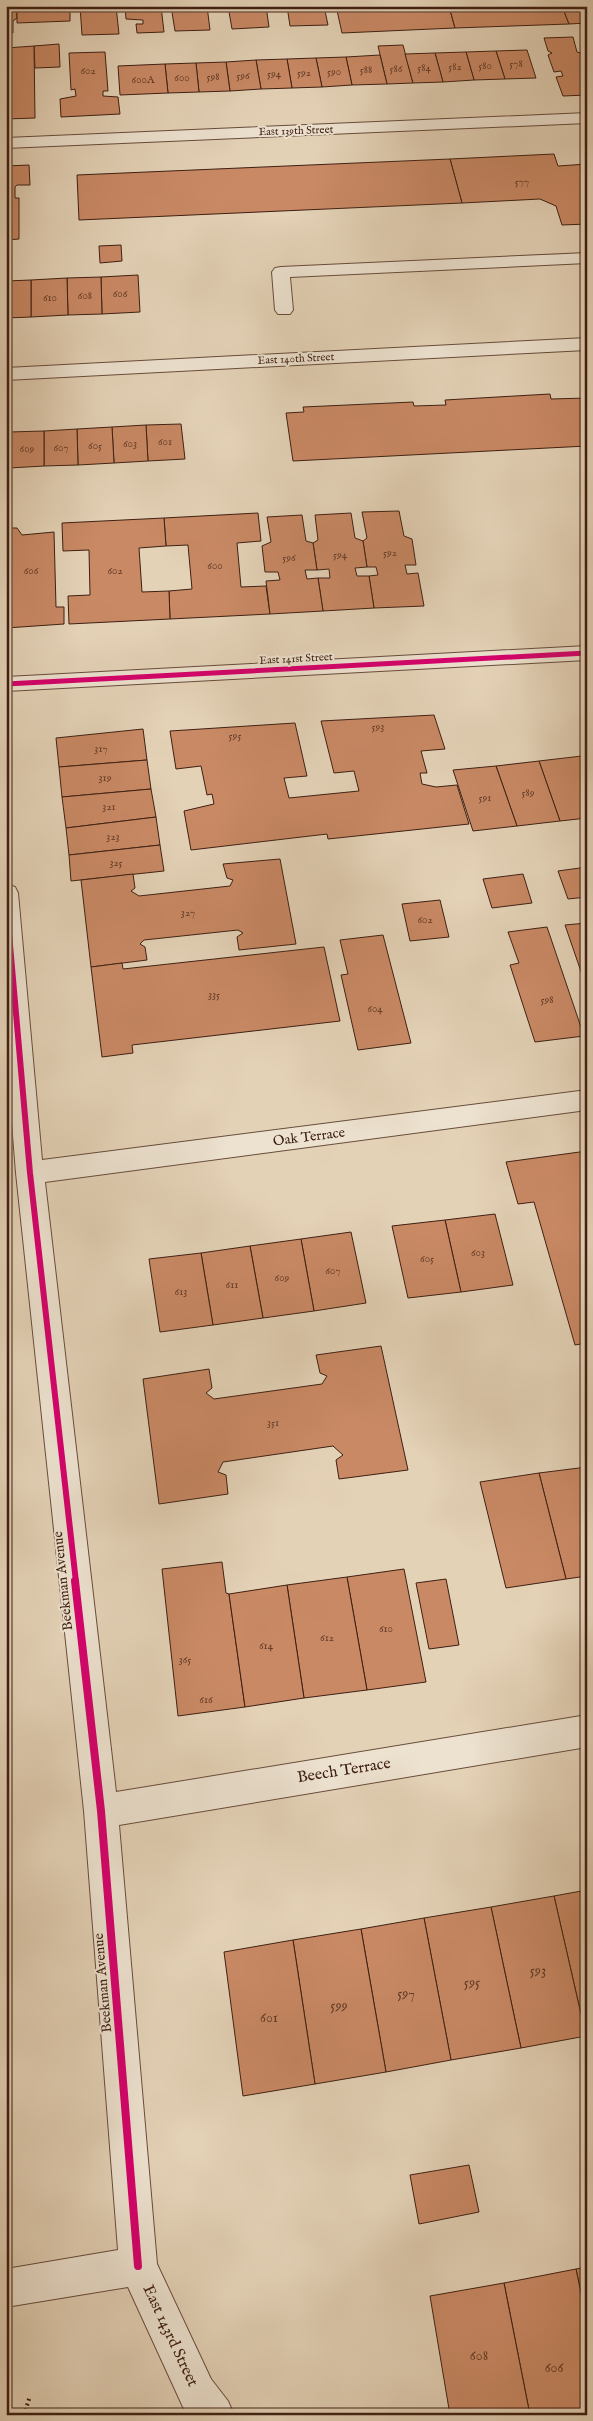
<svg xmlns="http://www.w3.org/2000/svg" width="593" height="2421" font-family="'IM FELL English',serif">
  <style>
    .building { fill: #c98965; stroke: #3e1f12 }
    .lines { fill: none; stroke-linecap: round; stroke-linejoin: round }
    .minor-casing { stroke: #684c3b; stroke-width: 2 }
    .path { stroke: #3e1f12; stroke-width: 4; stroke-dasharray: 2 3; stroke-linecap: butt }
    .minor { fill: #ede2d0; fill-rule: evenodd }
    .cycleway-far2-casing { stroke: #ede2d0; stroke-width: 8 }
    .cycleway-far1-casing { stroke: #ede2d0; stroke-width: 9 }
    .cycleway-casing { stroke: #ede2d0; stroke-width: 11 }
    .cycleway-far2 { stroke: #d6006c; stroke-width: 5 }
    .cycleway-far1 { stroke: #d6006c; stroke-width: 6 }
    .cycleway { stroke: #d6006c; stroke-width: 8 }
    .labels { text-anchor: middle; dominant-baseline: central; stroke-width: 4; stroke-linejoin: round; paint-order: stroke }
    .number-label { font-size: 11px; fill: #613a27 }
    .far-street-label { font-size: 11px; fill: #3e1f12; stroke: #ede2d0 }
    .street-label { font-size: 14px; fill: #3e1f12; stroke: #ede2d0 }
    .near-number-label { font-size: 14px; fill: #613a27 }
    .near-street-label { font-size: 16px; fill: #3e1f12; stroke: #ede2d0 }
  </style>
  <rect width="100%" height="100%" fill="#e4d2b7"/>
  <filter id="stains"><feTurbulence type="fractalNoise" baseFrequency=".004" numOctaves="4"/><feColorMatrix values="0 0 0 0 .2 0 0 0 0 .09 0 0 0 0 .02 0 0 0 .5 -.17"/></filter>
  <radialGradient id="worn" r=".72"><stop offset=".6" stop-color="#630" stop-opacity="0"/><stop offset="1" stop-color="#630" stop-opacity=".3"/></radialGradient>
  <g class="building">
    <polygon points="6,6 17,6 17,18 13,21 13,33 6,33"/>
    <polygon points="17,6 70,6 70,21 17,23"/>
    <polygon points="80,6 116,6 119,34 82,35"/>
    <polygon points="125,6 161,6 164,32 137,33 136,24 143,24 143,20 126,19"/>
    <polygon points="171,6 207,6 210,30 175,31"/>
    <polygon points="228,6 266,6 269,27 232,29"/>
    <polygon points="287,6 324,6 328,25 290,26"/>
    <polygon points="336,6 449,6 455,28 342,33"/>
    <polygon points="449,6 562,6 569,24 455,28"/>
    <polygon points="562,6 587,6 587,23 569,24"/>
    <polygon points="573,37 577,52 585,54 587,60 587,70 581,71 583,75 587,75 587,95 563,96 556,77 563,76 561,71 554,72 548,55 552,53 548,51 544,38"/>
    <polygon points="59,44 60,67 35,68 34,46"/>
    <polygon points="403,45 413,83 387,84 378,46"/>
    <polygon points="34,46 35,118 6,119 6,48"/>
    <polygon points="527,50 536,78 505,79 496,51"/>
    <polygon points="496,51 505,79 474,80 466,52"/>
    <polygon points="105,52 108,91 103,91 103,96 118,97 120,114 61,117 60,99 76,96 75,89 71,90 69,53"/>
    <polygon points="466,52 474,80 443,82 435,53"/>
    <polygon points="435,53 443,82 413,83 405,54"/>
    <polygon points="380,55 387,84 352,85 346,57"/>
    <polygon points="346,57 352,85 322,87 316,58"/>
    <polygon points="316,58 322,87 292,88 287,59"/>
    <polygon points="287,59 292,88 261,89 256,60"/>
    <polygon points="256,60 261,89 230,91 226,62"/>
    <polygon points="226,62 230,91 199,92 196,63"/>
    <polygon points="196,63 199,92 168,93 165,64"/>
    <polygon points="165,64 168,93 120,95 118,66"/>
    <polygon points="554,154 558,166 587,164 587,224 562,225 556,206 540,199 462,203 450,159"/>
    <polygon points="450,159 462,203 79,220 77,175"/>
    <polygon points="29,165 30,185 17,185 15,187 15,198 19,198 19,239 6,240 6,166"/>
    <polygon points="121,245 122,261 100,263 99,246"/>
    <polygon points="138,275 140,312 102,314 101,277"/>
    <polygon points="101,277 102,314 68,315 67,278"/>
    <polygon points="67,278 68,315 31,317 31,280"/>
    <polygon points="31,280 31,317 6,318 6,281"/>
    <polygon points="585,393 587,393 587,446 293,461 286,413 304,412 303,407 413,402 414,406 446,405 445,400 550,394 551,399 587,398"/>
    <polygon points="181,424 185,459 148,461 146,425"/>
    <polygon points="146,425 148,461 114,463 112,427"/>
    <polygon points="112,427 114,463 78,465 77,429"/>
    <polygon points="77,429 78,465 44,466 44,431"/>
    <polygon points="44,431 44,466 9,468 9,432"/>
    <polygon points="9,432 9,468 6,468 6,433"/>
    <polygon points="399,511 404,536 412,539 416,565 405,565 407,574 418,573 424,606 374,608 369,576 378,575 376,567 367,567 363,541 367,538 362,512"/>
    <polygon points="258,513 261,541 237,543 241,587 266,586 270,614 170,619 169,591 192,589 188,545 166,546 164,518"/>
    <polygon points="351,513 355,538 363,541 367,567 355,568 357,576 369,576 374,608 323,611 318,578 330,578 329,569 317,570 313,543 318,540 315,515"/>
    <polygon points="302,515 306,541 313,543 317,570 305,570 307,579 318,578 323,611 270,614 266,581 280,580 278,572 265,572 262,546 271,542 267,517"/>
    <polygon points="164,518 166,546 139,548 142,592 169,591 170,619 69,624 68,596 90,595 89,550 63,551 62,523"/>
    <polygon points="6,528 17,528 22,535 54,532 56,607 64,607 64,624 6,628"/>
    <polygon points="434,715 445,749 421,751 427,773 420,773 422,784 436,787 457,785 469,824 328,839 327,834 191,850 184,811 214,804 212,794 207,795 201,766 176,769 170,731 295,723 307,776 284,778 289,798 359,791 354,771 334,773 321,721"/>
    <polygon points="143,729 147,760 59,767 56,738"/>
    <polygon points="582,756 587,769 587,818 560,821 539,761"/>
    <polygon points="147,760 151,789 62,797 59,767"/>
    <polygon points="539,761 560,821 517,826 496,766"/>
    <polygon points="496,766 517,826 473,831 453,770"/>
    <polygon points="151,789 156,817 66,828 62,797"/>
    <polygon points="156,817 160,845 69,855 66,828"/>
    <polygon points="160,845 164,871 71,881 69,855"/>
    <polygon points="280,859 296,944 239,950 237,937 243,933 238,930 144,940 140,944 145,947 147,960 91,967 81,880 133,874 135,888 131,891 139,896 230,886 233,880 227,878 223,864"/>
    <polygon points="587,867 587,897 568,899 558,871"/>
    <polygon points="523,874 532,903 492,908 483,879"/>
    <polygon points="440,900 449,937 410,941 402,904"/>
    <polygon points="587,923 587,989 565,925"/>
    <polygon points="547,927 584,1036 535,1042 510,965 519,963 508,932"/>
    <polygon points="383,935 411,1043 358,1050 341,975 348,974 340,940"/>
    <polygon points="324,947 340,1021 132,1045 133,1053 102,1057 91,967 122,963 123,969"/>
    <polygon points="587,1151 587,1343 575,1345 534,1202 518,1204 506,1162"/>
    <polygon points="495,1214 513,1285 461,1292 445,1220"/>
    <polygon points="445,1220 461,1292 408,1298 392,1226"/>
    <polygon points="351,1232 366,1303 314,1311 301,1239"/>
    <polygon points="301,1239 314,1311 263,1318 250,1246"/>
    <polygon points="250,1246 263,1318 213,1325 201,1253"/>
    <polygon points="201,1253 213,1325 160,1332 149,1259"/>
    <polygon points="381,1346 408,1470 339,1479 336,1460 343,1455 333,1446 223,1462 218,1472 226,1475 228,1494 159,1504 143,1379 209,1369 212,1388 206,1393 214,1399 322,1384 327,1376 320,1373 316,1355"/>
    <polygon points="587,1467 587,1576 566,1579 539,1473"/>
    <polygon points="539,1473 566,1579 506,1588 480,1482"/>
    <polygon points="222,1562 226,1593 229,1594 245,1707 178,1716 162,1569"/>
    <polygon points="404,1569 426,1682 367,1690 347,1577"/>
    <polygon points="347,1577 367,1690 304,1698 287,1585"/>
    <polygon points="446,1579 459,1645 429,1649 416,1583"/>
    <polygon points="287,1585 304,1698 245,1707 229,1594"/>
    <polygon points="587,1890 587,2036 586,2036 554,1896"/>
    <polygon points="554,1896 586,2036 521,2048 491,1907"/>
    <polygon points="491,1907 521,2048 451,2060 424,1918"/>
    <polygon points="424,1918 451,2060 386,2072 361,1929"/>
    <polygon points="361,1929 386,2072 315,2084 293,1940"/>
    <polygon points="293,1940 315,2084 243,2096 224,1952"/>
    <polygon points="469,2165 479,2212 419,2224 410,2175"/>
    <polygon points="587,2267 587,2322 576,2269"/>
    <polygon points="576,2269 587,2322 587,2415 530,2415 504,2283"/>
    <polygon points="504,2283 530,2415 450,2415 430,2296"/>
  </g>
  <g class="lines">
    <defs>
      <g id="minor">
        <polygon points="587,113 587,123 6,148 6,138"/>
        <polygon points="587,253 587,263 290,277 293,310 290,314 278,314 275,310 272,272 275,268 281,267"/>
        <polygon points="587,338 587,350 6,380 6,368"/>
        <polygon points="587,646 587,660 6,691 6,677"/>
        <polygon points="6,884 15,887 18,893 42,1160 587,1090 587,1110 45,1182 116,1792 587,1715 587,1747 119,1825 157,2264 211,2379 228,2401 234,2415 189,2415 183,2407 128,2287 6,2307 6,2269 118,2250 84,1811 16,1173 6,1047"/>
      </g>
    </defs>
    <use href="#minor" class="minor-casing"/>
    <polyline class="path" points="24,2415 30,2396"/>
    <use href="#minor" class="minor"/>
    <defs>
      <g id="cycleway-far2">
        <polyline points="6,684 587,653"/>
        <polyline points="6,893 9,923"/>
      </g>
      <polyline id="cycleway-far1" points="8,922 30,1173 76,1582"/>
      <polyline id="cycleway" points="75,1581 101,1811 138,2266"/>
    </defs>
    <use href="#cycleway-far2" class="cycleway-far2-casing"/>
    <use href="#cycleway-far1" class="cycleway-far1-casing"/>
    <use href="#cycleway" class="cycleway-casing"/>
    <use href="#cycleway-far2" class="cycleway-far2"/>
    <use href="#cycleway-far1" class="cycleway-far1"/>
    <use href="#cycleway" class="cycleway"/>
  </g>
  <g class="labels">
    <g class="number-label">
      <text x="516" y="64">578</text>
      <text x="485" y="66">580</text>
      <text x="455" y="67">582</text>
      <text x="424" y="68">584</text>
      <text x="396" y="69">586</text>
      <text x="366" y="70">588</text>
      <text x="88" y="71">602</text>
      <text x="334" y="72">590</text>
      <text x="304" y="73">592</text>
      <text x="274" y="74">594</text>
      <text x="243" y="76">596</text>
      <text x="213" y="77">598</text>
      <text x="182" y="78">600</text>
      <text x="143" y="80">600A</text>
      <text x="522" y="182">577</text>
      <text x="120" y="294">606</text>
      <text x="85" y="296">608</text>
      <text x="50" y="298">610</text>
      <text x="165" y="442">601</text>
      <text x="130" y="444">603</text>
      <text x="95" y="446">605</text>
      <text x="61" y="448">607</text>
      <text x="27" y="449">609</text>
      <text x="390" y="553">592</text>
      <text x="340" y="555">594</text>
      <text x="289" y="558">596</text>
      <text x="215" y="566">600</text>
      <text x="31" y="571">606</text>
      <text x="115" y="571">602</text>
      <text x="378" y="727">593</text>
      <text x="235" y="736">595</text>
      <text x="101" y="749">317</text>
      <text x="105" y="778">319</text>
      <text x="528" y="793">589</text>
      <text x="485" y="798">591</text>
      <text x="109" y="807">321</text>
      <text x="113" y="837">323</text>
      <text x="116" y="863">325</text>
      <text x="188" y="913">327</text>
      <text x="425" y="920">602</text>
      <text x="214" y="995">335</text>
      <text x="547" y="1000">598</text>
      <text x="375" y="1009">604</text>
      <text x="478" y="1253">603</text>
      <text x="427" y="1259">605</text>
      <text x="333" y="1271">607</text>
      <text x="282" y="1278">609</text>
      <text x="232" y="1285">611</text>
      <text x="181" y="1292">613</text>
      <text x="273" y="1423">351</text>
      <text x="386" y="1629">610</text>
      <text x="327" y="1638">612</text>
      <text x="266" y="1646">614</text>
      <text x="185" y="1660">365</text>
      <text x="206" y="1700">616</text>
    </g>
    <g class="far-street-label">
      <text transform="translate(296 131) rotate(-2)">East 139th Street</text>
      <text transform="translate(296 359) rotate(-3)">East 140th Street</text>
      <text transform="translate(296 659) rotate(-3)">East 141st Street</text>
    </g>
    <g class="street-label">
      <text transform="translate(309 1137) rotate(-7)">Oak Terrace</text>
      <text transform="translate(63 1581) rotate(-96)">Beekman Avenue</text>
      <text transform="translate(103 1983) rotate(-95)">Beekman Avenue</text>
    </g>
    <g class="near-number-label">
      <text x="538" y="1971">593</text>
      <text x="472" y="1983">595</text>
      <text x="406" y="1994">597</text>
      <text x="339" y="2006">599</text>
      <text x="269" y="2018">601</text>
      <text x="479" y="2356">608</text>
      <text x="554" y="2368">606</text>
    </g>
    <g class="near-street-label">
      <text transform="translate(344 1771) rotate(-9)">Beech Terrace</text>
      <text transform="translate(170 2336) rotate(65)">East 143rd Street</text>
    </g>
  </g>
  <rect width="593" height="2421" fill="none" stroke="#e4d2b7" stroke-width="25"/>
  <rect x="8" y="8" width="578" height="2406" fill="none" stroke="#3e1f12" stroke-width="2.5"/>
  <rect x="12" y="12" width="568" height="2396" fill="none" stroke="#3e1f12"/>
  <rect width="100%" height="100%" filter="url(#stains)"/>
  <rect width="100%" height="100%" fill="url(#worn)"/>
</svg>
